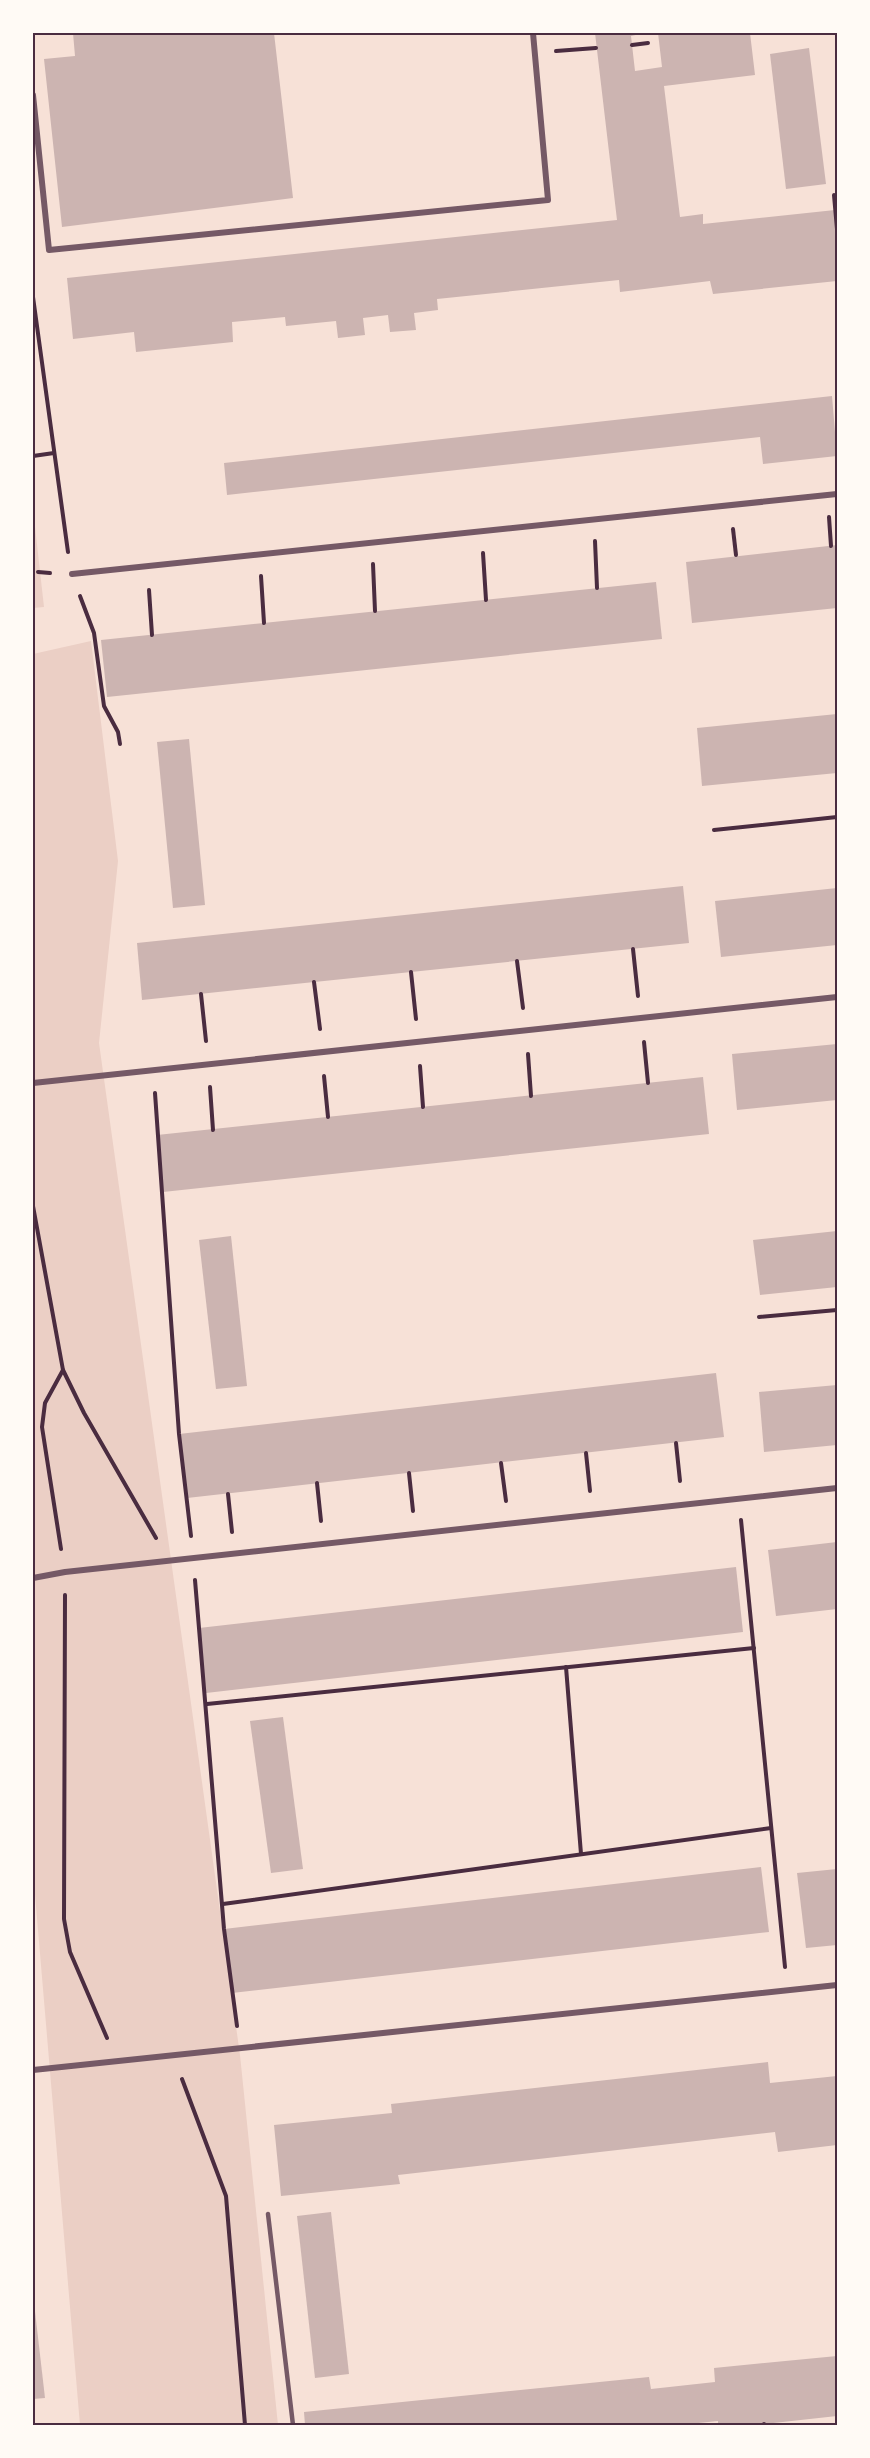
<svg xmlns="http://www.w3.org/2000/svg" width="870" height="2458" font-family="'Fira Sans',sans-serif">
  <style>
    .green { fill: #ebcfc5 }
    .building { fill: #ccb4b1 }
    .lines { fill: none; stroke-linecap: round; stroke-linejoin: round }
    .path { stroke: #4a2c40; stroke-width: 4 }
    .service { stroke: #755966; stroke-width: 4.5 }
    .minor { stroke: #755966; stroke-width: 6 }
    .neatline { fill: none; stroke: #4a2c40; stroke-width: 2 }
  </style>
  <rect width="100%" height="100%" fill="#f7e1d7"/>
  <g class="green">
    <polygon points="33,509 44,607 33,608"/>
    <polygon points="91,641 118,861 99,1043 240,2055 278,2425 80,2425 33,1871 33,654"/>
  </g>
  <g class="building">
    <polygon points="73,33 274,33 293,198 62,227 44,59 75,56"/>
    <polygon points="595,33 645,33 631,36 635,71 662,67 658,33 750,33 755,75 664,86 680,217 703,214 703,224 835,210 837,281 713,294 710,281 620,292 619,280 437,299 438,310 414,313 416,330 390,332 388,315 363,318 365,335 338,338 336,321 286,326 285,317 232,322 233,342 136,352 134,332 73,339 67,278 617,220"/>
    <polygon points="809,48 826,184 786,189 770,54"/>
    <polygon points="832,396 837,456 763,464 760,437 227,495 224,463"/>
    <polygon points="837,545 837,608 692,623 686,562"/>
    <polygon points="656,582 662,639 107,697 101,640"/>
    <polygon points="837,714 837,773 702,786 697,728"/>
    <polygon points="189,739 205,905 173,908 157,742"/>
    <polygon points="683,886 689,943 142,1000 137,943"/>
    <polygon points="837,888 837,945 721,957 715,901"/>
    <polygon points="837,1044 837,1100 737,1110 732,1054"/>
    <polygon points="703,1077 709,1134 163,1192 157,1135"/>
    <polygon points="837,1231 837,1287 760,1295 753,1240"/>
    <polygon points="231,1236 247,1386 216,1389 199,1240"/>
    <polygon points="716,1373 724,1437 187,1498 179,1434"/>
    <polygon points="837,1385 837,1445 764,1452 759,1392"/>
    <polygon points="837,1542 837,1609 776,1616 768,1550"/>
    <polygon points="736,1567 743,1632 206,1693 199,1628"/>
    <polygon points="283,1717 303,1869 271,1873 250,1721"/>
    <polygon points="761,1867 769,1932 232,1993 224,1929"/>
    <polygon points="837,1869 837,1945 806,1948 797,1873"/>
    <polygon points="768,2062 770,2083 837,2076 837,2145 778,2152 775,2132 398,2175 400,2184 281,2196 274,2125 392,2113 391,2104"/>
    <polygon points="331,2212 349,2374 315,2378 297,2216"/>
    <polygon points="33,2294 45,2398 33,2399"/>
    <polygon points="837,2356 837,2416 755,2425 718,2425 718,2421 679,2425 305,2425 304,2412 649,2377 651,2389 715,2382 714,2368"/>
  </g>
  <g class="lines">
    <g class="path">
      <polyline points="632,45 648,43"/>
      <polyline points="556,51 596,48"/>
      <polyline points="834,195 837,229"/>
      <polyline points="33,297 68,552"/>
      <polyline points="33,456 54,453"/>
      <polyline points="829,517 831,546"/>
      <polyline points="733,529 736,555"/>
      <polyline points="595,541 597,588"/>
      <polyline points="483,553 486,600"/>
      <polyline points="373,564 375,611"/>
      <polyline points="38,572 50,573"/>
      <polyline points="261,576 264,623"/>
      <polyline points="149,590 152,635"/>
      <polyline points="80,596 94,633 104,706 118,732 120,744"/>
      <polyline points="714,830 837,817"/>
      <polyline points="633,949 638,996"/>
      <polyline points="517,961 523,1008"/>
      <polyline points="411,972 416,1019"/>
      <polyline points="314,982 320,1029"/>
      <polyline points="201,994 206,1041"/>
      <polyline points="644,1042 648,1083"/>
      <polyline points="528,1054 531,1096"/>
      <polyline points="420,1066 423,1107"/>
      <polyline points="324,1076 328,1117"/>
      <polyline points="210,1087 213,1130"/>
      <polyline points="155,1093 179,1434 191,1536"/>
      <polyline points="33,1206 63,1370 84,1413 156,1538"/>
      <polyline points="759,1317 837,1310"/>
      <polyline points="676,1443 680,1481"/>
      <polyline points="586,1453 590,1491"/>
      <polyline points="501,1463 506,1501"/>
      <polyline points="409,1473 413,1511"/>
      <polyline points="317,1483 321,1521"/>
      <polyline points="228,1494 232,1532"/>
      <polyline points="741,1520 785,1967"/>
      <polyline points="61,1549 42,1427 45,1403 63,1370"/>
      <polyline points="195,1580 224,1929 237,2026"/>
      <polyline points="65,1595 64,1919 70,1952 107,2038"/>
      <polyline points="566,1667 581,1854"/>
      <polyline points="207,1704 754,1648"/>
      <polyline points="223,1904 771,1828"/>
      <polyline points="182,2079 226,2196 245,2425"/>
      <polyline points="764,2424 764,2425"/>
    </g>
    <polyline class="service" points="268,2214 293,2425"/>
    <g class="minor">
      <polyline points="33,95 49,250 548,200 533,33"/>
      <polyline points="72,574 837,494"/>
      <polyline points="33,1083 837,997"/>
      <polyline points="33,1578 65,1572 837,1488"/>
      <polyline points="33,2070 837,1985"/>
    </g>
  </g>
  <rect width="870" height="2458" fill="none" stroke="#fffaf5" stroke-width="69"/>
  <rect x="34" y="34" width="802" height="2390" class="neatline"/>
</svg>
